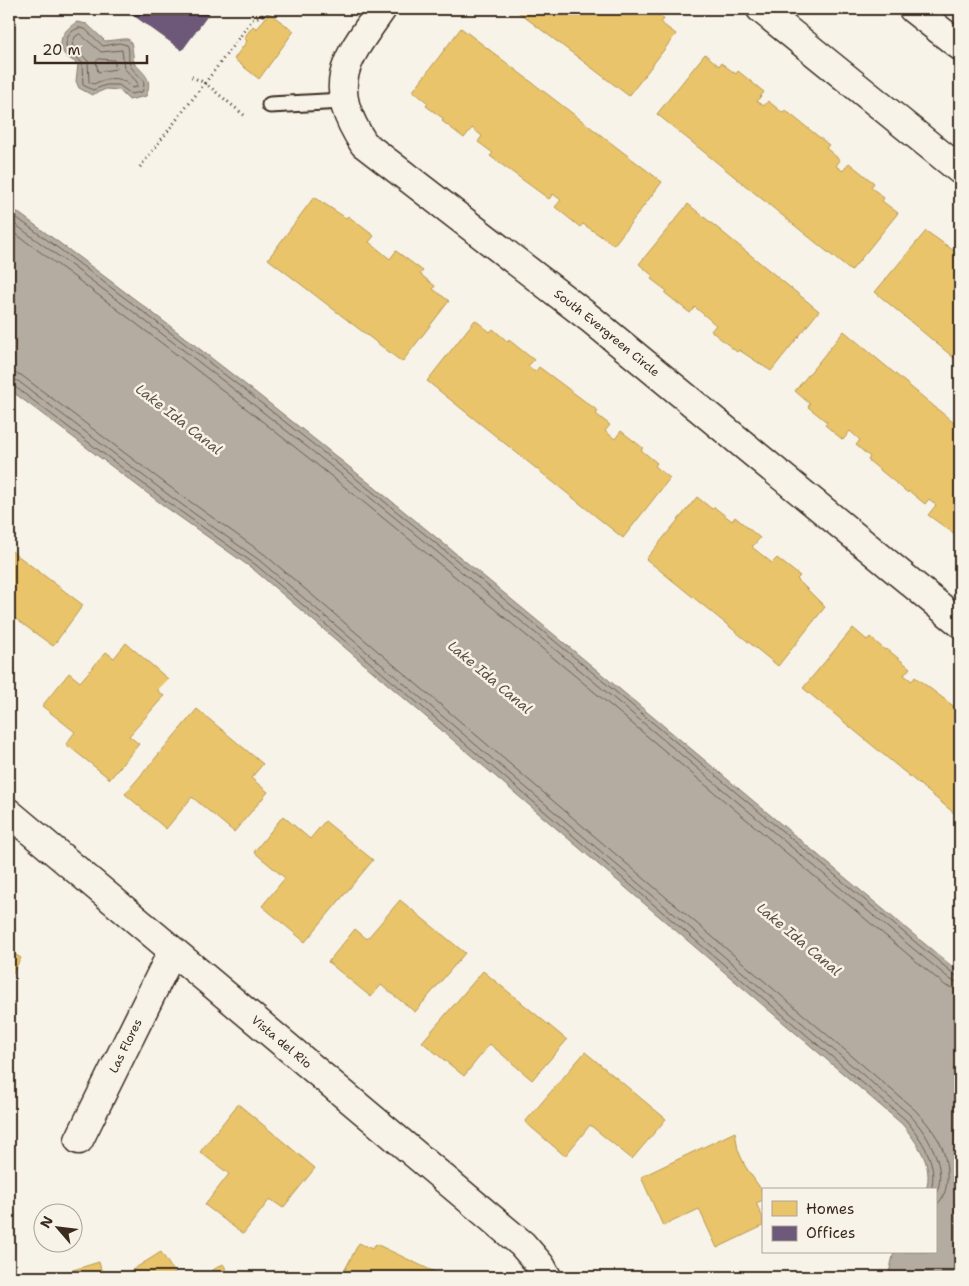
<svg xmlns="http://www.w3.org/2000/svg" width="969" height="1286" font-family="'Shantell Sans',sans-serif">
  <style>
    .water { fill: #b4aca0; stroke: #84786c }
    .homes { fill: #e9c46a; stroke: #b59653 }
    .offices { fill: #6d597a; stroke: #5e4b5e }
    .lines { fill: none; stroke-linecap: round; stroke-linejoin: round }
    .shore { stroke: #6b5e52; stroke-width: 1 }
    .lane-casing { stroke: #3b2a1e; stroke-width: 19 }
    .street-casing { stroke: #3b2a1e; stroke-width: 31 }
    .secondary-casing { stroke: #3b2a1e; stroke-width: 31 }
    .path { stroke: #3b2a1e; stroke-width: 3; stroke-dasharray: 1 4; stroke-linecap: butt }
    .lane { stroke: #f7f3e8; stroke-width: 15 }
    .street { stroke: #f7f3e8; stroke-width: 28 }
    .secondary { stroke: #f7f3e8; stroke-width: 28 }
    .labels { text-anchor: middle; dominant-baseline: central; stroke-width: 5; stroke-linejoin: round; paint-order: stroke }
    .street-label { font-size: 12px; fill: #3b2a1e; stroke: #f7f3e8 }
    .water-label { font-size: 14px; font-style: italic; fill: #5f5145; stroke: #f7f3e8 }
  </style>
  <rect width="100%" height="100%" fill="#f7f3e8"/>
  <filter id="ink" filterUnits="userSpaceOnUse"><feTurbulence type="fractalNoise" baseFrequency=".02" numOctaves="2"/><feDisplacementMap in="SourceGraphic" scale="10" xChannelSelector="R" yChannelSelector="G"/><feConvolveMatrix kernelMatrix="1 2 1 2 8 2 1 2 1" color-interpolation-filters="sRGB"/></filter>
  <g filter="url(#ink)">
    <g class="water">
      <path d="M77,22l10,2 18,17c29,-2 25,-9 29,22 11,12 19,16 12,33l-17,4 -10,-10 -13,-1 -14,6 -13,-7 -3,-7 2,-16c-4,-5 -10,-6 -13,-10 -10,-14 0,-26 12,-33z"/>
      <path d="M9,206c330,239 637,508 951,767v304h-72l6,-25h41v-62h-9c8,-26 -9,-47 -24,-66l-649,-555 -86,-61 -158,-119z"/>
    </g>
    <g class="homes">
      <polygon points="514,9 650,9 664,19 661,23 676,34 629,96"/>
      <polygon points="269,13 294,31 259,79 234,59 247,41 244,38 253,26 257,29"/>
      <polygon points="461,28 662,182 614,245 583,224 580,227 555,207 561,200 553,194 549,199 490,156 493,153 478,142 482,136 472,128 464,138 442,121 444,119 426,106 428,103 413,91"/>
      <polygon points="705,54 719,66 721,63 736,74 738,71 764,92 757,101 764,106 768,101 783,113 785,110 829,145 826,148 840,160 836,166 843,171 849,163 874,183 871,187 884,198 882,201 898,213 851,271 657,114"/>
      <polygon points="314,197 346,218 348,216 374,236 369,242 390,259 396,251 423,271 420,274 435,286 433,289 449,301 402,362 268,259"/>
      <polygon points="688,204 819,311 771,371 739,350 737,352 711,331 716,325 695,307 690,313 665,293 667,291 651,279 653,276 639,264"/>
      <polygon points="926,231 960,255 960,363 875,292"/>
      <polygon points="475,320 490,332 493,329 508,342 509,340 534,360 528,366 535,372 539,367 598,411 596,414 610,425 605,431 615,439 621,431 643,448 641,450 657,463 655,466 670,478 623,538 427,381"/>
      <polygon points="844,331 960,428 960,538 928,515 936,505 929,499 925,504 909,491 908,493 868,460 870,457 856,445 860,440 850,431 843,440 825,425 827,422 808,407 810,404 795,391"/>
      <polygon points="697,497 712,509 714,507 732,521 735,517 760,538 752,547 772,563 777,558 800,576 797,579 825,607 778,666 646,559"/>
      <polygon points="9,549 83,605 53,646 9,614"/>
      <polygon points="853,628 867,640 870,637 885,650 887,649 910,668 904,675 912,681 915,677 960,711 960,818 803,688"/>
      <polygon points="126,643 168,679 157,690 164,696 129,736 139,744 110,779 66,744 75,732 42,706 69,673 80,682 106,652 114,658"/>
      <polygon points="197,709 263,764 251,778 268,792 234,832 192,797 166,829 125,794"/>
      <polygon points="283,816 310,839 325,821 373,860 305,942 262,906 285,878 254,852"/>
      <polygon points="400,900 465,953 415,1012 381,985 371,997 328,962 355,929 367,939"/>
      <polygon points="9,951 21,958 9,980"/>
      <polygon points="483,971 567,1040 532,1080 490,1044 464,1076 422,1042"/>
      <polygon points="9,1000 14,1003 9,1013"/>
      <polygon points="585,1052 666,1119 632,1159 590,1125 565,1156 525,1122"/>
      <polygon points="238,1104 315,1168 283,1208 270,1199 243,1234 205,1205 229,1174 200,1152"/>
      <polygon points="735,1132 738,1150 745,1166 763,1192 763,1200 756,1203 763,1218 763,1226 717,1248 699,1209 663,1226 641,1177"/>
      <polygon points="359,1243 372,1249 376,1244 445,1277 341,1277"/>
      <polygon points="161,1252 177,1277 121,1277"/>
      <polygon points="99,1262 103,1277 58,1277 57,1275"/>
      <polygon points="223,1264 231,1277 201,1277"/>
    </g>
    <polygon class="offices" points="125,9 212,9 182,50"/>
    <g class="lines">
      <g class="shore">
        <path d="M79,28l6,1 18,17 16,-3 8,2c4,7 0,13 3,20 5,11 19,12 12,27l-11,2 -12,-9h-13l-13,5 -10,-5 -1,-22 -16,-17c0,-9 4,-15 13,-18z"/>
        <path d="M80,34l21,18 21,-2 2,18 13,14v5l-5,1c-11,-13 -24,-11 -38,-4l-5,-2 -1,-21 -16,-16 3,-8z"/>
        <polygon points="99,59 114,60 116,69 98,72 96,62"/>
        <path d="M9,212c328,238 634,505 946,763l5,2"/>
        <path d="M9,220c327,236 631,503 942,760l9,3"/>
        <path d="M9,229c325,236 628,501 937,757l14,4"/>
        <path d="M9,371l12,4 157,118 86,61 650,555c10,10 23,26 28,38 6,17 10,47 -7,59"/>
        <path d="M9,379l9,2 156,118 85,61 651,555c17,19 40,54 25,81"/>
        <path d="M9,385l5,1 156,118 86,61 650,555c15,19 33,43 25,70"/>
      </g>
      <defs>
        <polyline id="lane" points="270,105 343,101"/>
        <g id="street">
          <path id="s1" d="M382,9c-37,52 -57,75 -18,135l228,176 368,303"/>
          <polyline points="761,9 960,170"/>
          <path id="s2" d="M9,813l513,431 19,22 6,11"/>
          <path id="s3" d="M79,1140l93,-188"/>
        </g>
        <polyline id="secondary" points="913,9 960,46"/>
      </defs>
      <use href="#lane" class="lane-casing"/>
      <use href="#street" class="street-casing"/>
      <use href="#secondary" class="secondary-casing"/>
      <g class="path">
        <polyline points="244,115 205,83 253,19 277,9"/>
        <polyline points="140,167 205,83 190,76"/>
      </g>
      <use href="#lane" class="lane"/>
      <use href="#street" class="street"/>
      <use href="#secondary" class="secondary"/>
    </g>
  </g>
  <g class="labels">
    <g class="street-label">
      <text stroke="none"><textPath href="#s1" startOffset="458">South Evergreen Circle</textPath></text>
      <text stroke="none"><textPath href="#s2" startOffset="356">Vista del Rio</textPath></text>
      <text stroke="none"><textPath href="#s3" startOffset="105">Las Flores</textPath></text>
    </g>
    <g class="water-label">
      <text transform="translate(179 419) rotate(38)">Lake Ida Canal</text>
      <text transform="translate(490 677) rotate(40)">Lake Ida Canal</text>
      <text transform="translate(799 939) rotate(40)">Lake Ida Canal</text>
    </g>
  </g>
  <rect width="969" height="1286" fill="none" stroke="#f7f3e8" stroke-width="30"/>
  <rect x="15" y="15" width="939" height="1256" fill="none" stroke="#3b2a1e" stroke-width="2" filter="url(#ink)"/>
  <rect x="762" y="1188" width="175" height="65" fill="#f7f3e8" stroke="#aca397"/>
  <rect x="772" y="1201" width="25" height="15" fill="#e9c46a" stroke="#aca397"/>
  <text x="806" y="1214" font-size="15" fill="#3b2a1e">Homes</text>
  <rect x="772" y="1226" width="25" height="15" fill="#6d597a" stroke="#aca397"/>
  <text x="806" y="1238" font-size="15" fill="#3b2a1e">Offices</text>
  <g transform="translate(58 1228) rotate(298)"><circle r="24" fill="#f7f3e8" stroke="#aca397"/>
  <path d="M0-4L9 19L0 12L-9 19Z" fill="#3b2a1e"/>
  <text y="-8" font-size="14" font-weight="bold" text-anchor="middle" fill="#3b2a1e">N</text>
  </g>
  <path d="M35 55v8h112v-8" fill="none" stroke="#3b2a1e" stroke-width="2.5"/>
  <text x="42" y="55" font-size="15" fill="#3b2a1e" stroke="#f7f3e8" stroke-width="4" paint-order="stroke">20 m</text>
</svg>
